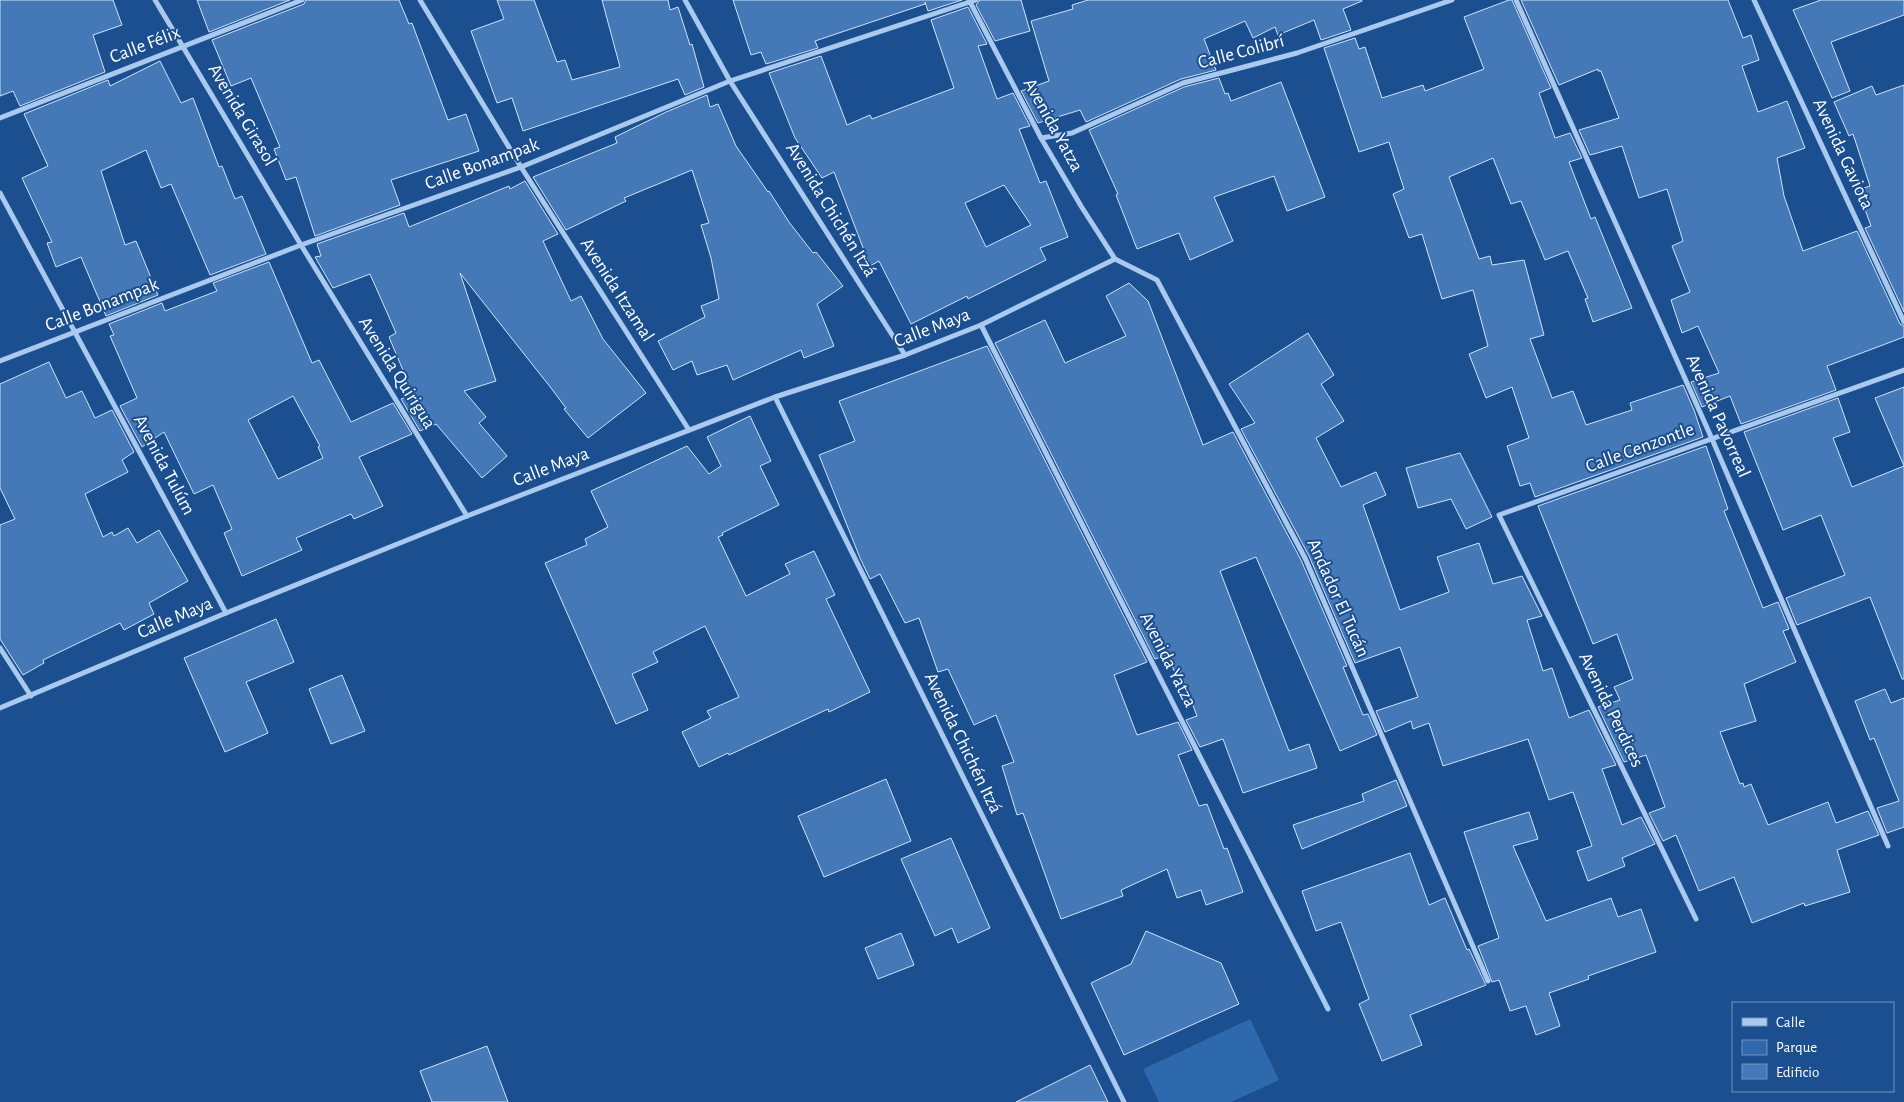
<svg xmlns="http://www.w3.org/2000/svg" width="1904" height="1102" font-family="'Alegreya Sans',sans-serif">
  <style>
    .green { fill: #2e69ad }
    .building { fill: #4478b7; stroke: #cfe3fa; fill-rule: evenodd }
    .lines { fill: none; stroke-linecap: round; stroke-linejoin: round }
    .street { stroke: #a9c9ee; stroke-width: 5 }
    .labels { text-anchor: middle; dominant-baseline: central; stroke-width: 4; stroke-linejoin: round; paint-order: stroke }
    .street-label { font-size: 19px; fill: #fff; stroke: #1b4f8f }
  </style>
  <rect width="100%" height="100%" fill="#1b4f8f"/>
  <polygon class="green" points="1250,1019 1279,1080 1231,1102 1159,1102 1143,1069"/>
  <g class="building">
    <polygon points="0,0 113,0 122,25 93,35 105,72 20,106 13,91 0,96"/>
    <polygon points="197,0 290,0 209,32"/>
    <polygon points="306,0 399,0 409,24 412,23 448,120 466,114 479,151 391,180 400,205 315,236 296,177 286,180 274,149 280,147 251,78 231,86 212,40 304,4"/>
    <polygon points="497,0 534,0 557,62 565,60 572,80 620,67 602,0 668,0 670,10 678,7 690,45 692,44 704,87 685,95 678,79 523,131 512,98 497,103 471,31 504,19"/>
    <polygon points="733,0 962,0 928,11 925,2 925,4 815,41 818,48 766,64 761,52 751,55"/>
    <polygon points="980,0 1021,0 1030,31 995,41 976,5"/>
    <polygon points="1088,0 1362,0 1362,1 1343,9 1351,30 1321,40 1314,20 1278,35 1275,27 1253,38 1245,21 1204,39 1216,70 1181,79 1086,122 1080,110 1038,123 1021,91 1049,81 1031,21 1073,9 1072,5"/>
    <polygon points="1509,0 1512,0 1551,88 1539,93 1555,138 1570,133 1582,158 1569,162 1591,219 1595,217 1632,308 1593,322 1585,299 1588,298 1568,251 1545,260 1521,201 1511,204 1493,158 1449,177 1479,259 1490,256 1492,265 1524,260 1544,335 1530,339 1552,398 1573,391 1586,425 1632,410 1630,403 1683,385 1694,410 1703,437 1535,497 1530,483 1520,486 1507,446 1529,438 1512,387 1486,398 1469,354 1488,346 1473,290 1442,299 1422,234 1409,238 1393,194 1404,189 1389,142 1359,152 1324,48 1355,38 1359,49 1365,47 1382,98 1423,85 1425,91 1484,69 1464,17"/>
    <polygon points="1521,0 1728,0 1743,38 1751,35 1759,60 1742,66 1758,112 1787,101 1805,148 1777,158 1784,196 1803,251 1857,231 1900,324 1904,326 1904,337 1827,366 1836,390 1741,424 1730,396 1702,407 1691,382 1719,373 1698,326 1682,333 1671,300 1690,292 1672,246 1683,241 1667,189 1639,198 1622,146 1590,155 1579,130 1619,118 1601,71 1598,71 1598,69 1559,85"/>
    <polygon points="1821,0 1904,0 1904,15 1831,42 1850,91 1832,98 1793,10"/>
    <path d="M968,7l19,37 -9,2 19,53 16,-6 17,33 -11,3 21,54 6,-2 22,56 -28,11 6,12 -78,39 -1,-3 -56,28 -32,-63 -9,5 -36,-94 -12,6 -27,-40 -26,-65 52,-17 26,69 23,-10 2,4 82,-31 -23,-68zM1004,185l27,40 -45,22 -21,-44z"/>
    <polygon points="160,61 181,103 193,98 219,167 222,166 235,199 242,196 266,254 210,275 171,184 161,188 146,150 101,171 125,245 136,241 158,295 106,316 81,257 56,267 47,243 52,242 22,178 48,166 24,114 108,80 110,86"/>
    <polygon points="1219,78 1225,94 1228,93 1231,101 1281,82 1325,197 1287,211 1274,176 1214,197 1233,241 1190,260 1179,233 1137,249 1116,195 1118,194 1089,130 1184,87"/>
    <polygon points="1904,85 1904,312 1865,228 1871,226 1858,190 1870,186 1853,134 1849,136 1834,102 1872,86 1876,95"/>
    <polygon points="707,95 710,107 718,104 736,146 768,192 769,191 789,222 813,253 816,252 843,286 817,304 834,346 804,358 801,350 733,380 727,365 697,375 692,361 673,370 658,341 705,317 701,306 719,299 711,258 701,225 709,223 692,170 624,198 626,201 566,230 533,177 617,143 615,137 666,112"/>
    <polygon points="525,181 558,234 543,241 571,301 581,296 603,339 646,393 588,438 564,409 566,408 551,388 460,273 496,381 464,391 486,417 479,423 507,456 482,478 436,424 420,431 401,399 413,394 389,337 396,333 370,274 333,288 315,257 321,256 317,244 404,213 409,227 509,186 510,189"/>
    <path d="M269,262l43,101 7,-3 32,62 42,-19 19,31 -53,23 24,49 -29,13 -3,-5 -55,24 6,12 -60,26 -18,-43 8,-4 -19,-44 -19,9 -30,-62 -22,15 -22,-41 17,-8 -27,-62 4,-1 -5,-11 53,-21 3,8 52,-20 -4,-8zM293,396l27,50 -2,1 5,11 -45,21 -30,-59z"/>
    <polygon points="1129,283 1148,301 1203,445 1233,432 1301,560 1347,666 1343,667 1363,715 1368,714 1377,735 1340,751 1256,557 1220,571 1289,751 1309,744 1317,768 1243,793 1223,739 1200,747 1186,720 1197,716 1179,669 1174,671 1168,654 1155,659 995,343 1045,320 1065,363 1126,336 1106,296"/>
    <polygon points="1308,333 1334,375 1321,384 1344,421 1316,438 1341,487 1376,472 1386,495 1363,505 1400,610 1449,592 1437,557 1479,543 1493,584 1522,576 1542,616 1527,620 1543,671 1552,668 1569,718 1589,710 1616,765 1602,769 1622,825 1641,817 1655,844 1622,858 1625,866 1588,881 1577,851 1592,846 1573,792 1549,800 1528,739 1443,766 1429,723 1413,729 1411,721 1385,732 1376,711 1418,697 1400,647 1355,663 1309,556 1241,429 1255,423 1229,384"/>
    <polygon points="987,346 1147,662 1114,675 1137,735 1178,722 1192,750 1178,755 1199,806 1207,804 1224,849 1227,848 1243,892 1206,905 1201,890 1177,898 1167,869 1121,890 1123,896 1061,919 1023,813 1017,815 1002,766 1014,762 996,715 974,725 948,669 938,672 919,618 905,623 880,574 870,579 860,558 819,455 855,441 839,401"/>
    <polygon points="49,362 66,398 82,391 95,418 112,410 134,452 122,460 128,472 85,494 103,537 112,532 114,536 128,528 137,543 159,530 188,581 149,603 154,614 124,630 120,623 43,660 44,663 23,675 0,639 0,525 15,519 0,488 0,384"/>
    <polygon points="1904,387 1904,679 1902,679 1870,597 1797,625 1786,598 1845,575 1821,515 1783,530 1744,432 1838,398 1850,432 1833,438 1852,487 1904,466 1875,398"/>
    <polygon points="750,416 771,461 760,466 779,505 722,533 723,535 718,537 746,596 790,574 785,564 814,551 835,595 826,599 870,692 829,712 828,709 729,755 728,753 699,767 682,732 711,718 707,711 739,697 705,626 653,652 658,662 632,674 648,710 616,724 545,563 587,545 585,539 608,527 591,491 687,446 709,474 721,466 707,437"/>
    <polygon points="1706,446 1728,509 1724,511 1763,608 1778,602 1789,629 1783,631 1796,662 1744,684 1756,721 1720,732 1740,784 1743,783 1744,787 1751,784 1768,825 1828,802 1836,823 1868,811 1879,835 1837,850 1850,892 1805,906 1804,903 1752,923 1734,877 1699,891 1676,835 1663,841 1649,813 1665,807 1646,755 1624,762 1598,707 1620,700 1614,687 1633,679 1617,634 1593,644 1538,506"/>
    <polygon points="1460,453 1492,517 1466,529 1451,499 1418,508 1406,468"/>
    <polygon points="276,619 294,662 246,682 268,733 225,752 184,658"/>
    <polygon points="342,675 365,731 331,744 309,689"/>
    <polygon points="1885,689 1891,703 1904,698 1904,827 1887,833 1877,808 1899,801 1874,738 1870,740 1855,701"/>
    <polygon points="886,779 911,841 824,877 798,816"/>
    <polygon points="1396,780 1407,806 1302,849 1293,825 1364,801 1362,794"/>
    <polygon points="1529,812 1538,839 1513,846 1546,921 1611,898 1618,917 1641,909 1656,952 1588,976 1589,979 1549,993 1560,1026 1536,1035 1526,1006 1510,1011 1499,980 1492,982 1478,946 1499,938 1464,832"/>
    <polygon points="951,838 990,928 958,943 952,928 935,936 901,859"/>
    <polygon points="1410,853 1429,905 1445,898 1467,950 1469,949 1486,985 1410,1015 1422,1045 1382,1061 1359,1004 1369,999 1341,922 1316,931 1302,891"/>
    <polygon points="1146,931 1221,963 1239,1004 1124,1055 1091,983 1131,964"/>
    <polygon points="901,933 914,965 878,979 865,948"/>
    <polygon points="487,1046 508,1102 432,1102 420,1071"/>
    <polygon points="1090,1065 1108,1102 1016,1102"/>
  </g>
  <g class="lines">
    <g class="street">
      <polyline points="155,0 301,245 467,516"/>
      <polyline points="420,0 521,167 689,430"/>
      <polyline points="685,0 730,81 905,355"/>
      <polyline points="969,0 1041,138 1081,206 1115,259"/>
      <polyline points="1516,0 1712,439 1888,846"/>
      <polyline points="1754,0 1904,322"/>
      <polyline points="0,118 302,0"/>
      <polyline points="1041,138 1072,133 1183,83 1297,53 1452,0"/>
      <polyline points="0,193 226,613"/>
      <polyline points="1115,259 1157,280 1305,558 1488,981"/>
      <polyline points="981,325 1328,1009"/>
      <polyline points="0,361 301,245 521,167 730,81 976,0"/>
      <polyline points="775,397 1124,1102"/>
      <polyline points="0,648 31,696"/>
      <polyline points="0,708 226,613 467,516 775,397 905,355 981,325 1115,259"/>
      <polyline points="1696,919 1499,515 1904,370"/>
    </g>
  </g>
  <g class="labels">
    <g class="street-label">
      <text transform="translate(145 45) rotate(-21)">Calle Félix</text>
      <text transform="translate(1241 52) rotate(-15)">Calle Colibrí</text>
      <text transform="translate(242 115) rotate(59)">Avenida Girasol</text>
      <text transform="translate(1053 125) rotate(61)">Avenida Yatza</text>
      <text transform="translate(1843 154) rotate(65)">Avenida Gaviota</text>
      <text transform="translate(482 164) rotate(-20)">Calle Bonampak</text>
      <text transform="translate(831 210) rotate(58)">Avenida Chichén Itzá</text>
      <text transform="translate(617 290) rotate(57)">Avenida Itzamal</text>
      <text transform="translate(102 305) rotate(-21)">Calle Bonampak</text>
      <text transform="translate(932 328) rotate(-21)">Calle Maya</text>
      <text transform="translate(397 373) rotate(58)">Avenida Quirigua</text>
      <text transform="translate(1718 416) rotate(66)">Avenida Pavorreal</text>
      <text transform="translate(1640 448) rotate(-20)">Calle Cenzontle</text>
      <text transform="translate(164 465) rotate(62)">Avenida Tulúm</text>
      <text transform="translate(551 467) rotate(-21)">Calle Maya</text>
      <text transform="translate(1338 598) rotate(66)">Andador El Tucán</text>
      <text transform="translate(175 618) rotate(-23)">Calle Maya</text>
      <text transform="translate(1168 660) rotate(63)">Avenida Yatza</text>
      <text transform="translate(1611 710) rotate(64)">Avenida Perdices</text>
      <text transform="translate(963 743) rotate(64)">Avenida Chichén Itzá</text>
    </g>
  </g>
  <rect x="1732" y="1002" width="162" height="90" fill="#1b4f8f" stroke="#7695bc"/>
  <rect x="1742" y="1018" width="25" height="8" fill="#a9c9ee" stroke="#7695bc"/>
  <text x="1776" y="1027" font-size="15" fill="#ffffff">Calle</text>
  <rect x="1742" y="1040" width="25" height="15" fill="#2e69ad" stroke="#7695bc"/>
  <text x="1776" y="1052" font-size="15" fill="#ffffff">Parque</text>
  <rect x="1742" y="1064" width="25" height="15" fill="#4478b7" stroke="#7695bc"/>
  <text x="1776" y="1077" font-size="15" fill="#ffffff">Edificio</text>
</svg>
